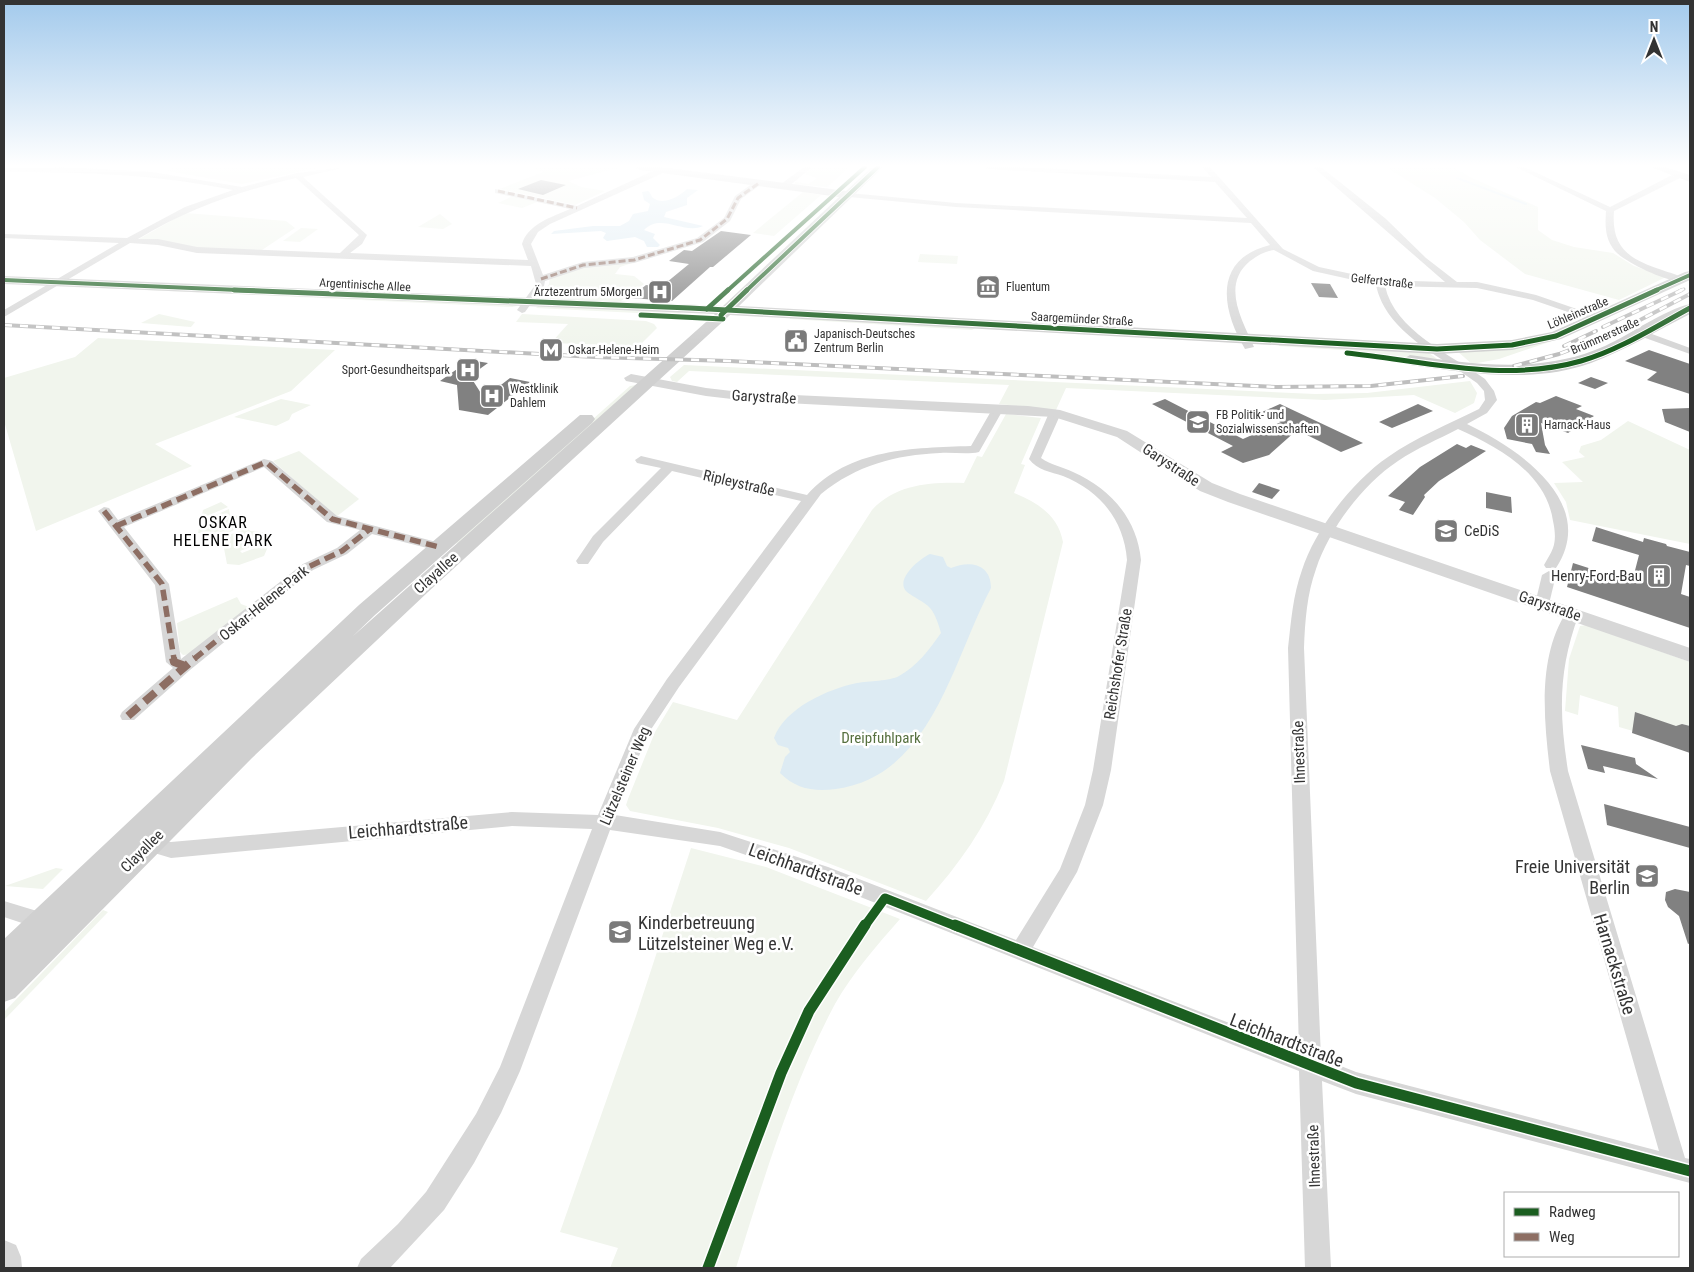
<svg xmlns="http://www.w3.org/2000/svg" width="1694" height="1272" font-family="'Roboto Condensed',sans-serif">
  <style>
    .green { fill: #f1f5ed }
    .water { fill: #ddebf3 }
    .lines { fill: none; stroke-linecap: round; stroke-linejoin: round }
    .stream { stroke: #ddebf3; stroke-width: 2 }
    .building { fill: #818181 }
    .minor { fill: #d7d7d7; fill-rule: evenodd }
    .tertiary { fill: #d7d7d7; fill-rule: evenodd }
    .secondary { fill: #d0d0d0; fill-rule: evenodd }
    .rail-far1-casing { stroke: #bebebe; stroke-width: 3 }
    .rail-casing { stroke: #bebebe; stroke-width: 4 }
    .rail-far1 { stroke: #fff; stroke-width: 2; stroke-dasharray: 6; stroke-linecap: butt }
    .rail { stroke: #fff; stroke-width: 2.5; stroke-dasharray: 8; stroke-linecap: butt }
    .quiet-far2 { stroke: #8d6e63; stroke-width: 3; stroke-dasharray: 7 3; stroke-linecap: butt }
    .quiet-far1 { stroke: #8d6e63; stroke-width: 5.5; stroke-dasharray: 11 5.5; stroke-linecap: butt }
    .quiet { stroke: #8d6e63; stroke-width: 8; stroke-dasharray: 14 8; stroke-linecap: butt }
    .cycleway-far3-casing { stroke: #fff; stroke-width: 5.5 }
    .cycleway-far2-casing { stroke: #fff; stroke-width: 7 }
    .cycleway-far1-casing { stroke: #fff; stroke-width: 12 }
    .cycleway-casing { stroke: #fff; stroke-width: 14 }
    .cycleway-far3 { stroke: #1b5e20; stroke-width: 4 }
    .cycleway-far2 { stroke: #1b5e20; stroke-width: 5 }
    .cycleway-far1 { stroke: #1b5e20; stroke-width: 9 }
    .cycleway { stroke: #1b5e20; stroke-width: 11 }
    .labels { text-anchor: middle; dominant-baseline: central; stroke-width: 5; stroke-linejoin: round; paint-order: stroke }
    .far-street-label { font-size: 12px; fill: #333; stroke: #fff }
    .far-poi-label { font-size: 12px; fill: #333; stroke: #fff; text-anchor: start }
    .street-label { font-size: 15px; fill: #333; stroke: #fff }
    .poi-label { font-size: 15px; fill: #333; stroke: #fff; text-anchor: start }
    .park-label { font-size: 15px; fill: #56703f; stroke: #fff }
    .neighbourhood-label { font-size: 16px; letter-spacing: 1px; fill: #000; stroke: #fff }
    .near-street-label { font-size: 18px; fill: #333; stroke: #fff }
    .near-poi-label { font-size: 18px; fill: #333; stroke: #fff; text-anchor: end }
  </style>
  <rect width="100%" height="100%" fill="#fff"/>
  <g class="green">
    <polygon points="173,167 321,167 242,184 167,171"/>
    <polygon points="530,167 622,167 568,181 581,187 605,191 575,205 500,189 543,172"/>
    <polygon points="813,167 850,167 827,187 795,184 795,182 809,184 817,178 805,174"/>
    <polygon points="1386,167 1453,167 1472,178 1538,207 1538,230 1552,240 1574,247 1613,253 1634,266 1666,277 1619,300 1525,274 1480,240 1464,222 1435,198"/>
    <polygon points="803,192 821,195 774,236 753,233"/>
    <polygon points="513,196 537,202 522,208 498,203"/>
    <polygon points="185,213 286,221 295,228 262,250 201,248 139,239"/>
    <polygon points="440,214 452,224 443,229 418,227"/>
    <polygon points="301,228 318,229 300,242 283,241"/>
    <polygon points="920,254 958,256 957,264 918,262"/>
    <polygon points="635,262 620,267 615,274 634,276 644,284 621,301 546,299 542,296 549,284 550,278 581,267"/>
    <polygon points="62,286 516,305 517,306 512,307"/>
    <polygon points="538,306 684,310 678,315 536,308"/>
    <polygon points="159,314 195,322 191,327 141,323"/>
    <polygon points="522,314 646,321 654,324 657,328 639,346 551,343 568,324 516,322"/>
    <polygon points="790,319 790,318 975,328 972,330"/>
    <polygon points="98,338 335,350 291,391 155,444 192,466 36,531 4,421 4,378 75,357"/>
    <polygon points="1558,339 1499,359 1472,364 1457,351"/>
    <polygon points="1278,343 1426,351 1443,363 1357,351 1279,346"/>
    <polygon points="684,365 1315,394 1367,393 1470,381 1477,393 1474,403 1455,413 1414,395 1325,400 1066,388 1056,410 999,404 1009,385 689,371 677,382 672,381 670,377"/>
    <polygon points="636,385 459,544 454,543 630,386"/>
    <polygon points="281,399 311,405 292,414 289,420 276,426 234,417"/>
    <path d="M1006,414l35,4 -20,46 4,1 -11,28c24,10 44,22 49,49l-59,239c-18,45 -45,84 -78,120l-137,-53 -71,-20 -88,-17 -4,-6 2,-6 27,-67 18,-30 64,18 135,-210c24,-26 59,-28 92,-27l13,-27 5,1z"/>
    <polygon points="1628,421 1690,450 1690,544 1570,520 1566,502 1554,483 1583,482 1562,462 1585,457 1579,452 1581,446 1601,440"/>
    <polygon points="299,451 359,499 336,517 273,461"/>
    <polygon points="221,502 228,507 207,516 209,518 229,509 230,515 240,516 250,531 273,533 271,539 240,551 242,553 270,542 264,556 239,565 227,564 222,538 244,529 242,526 222,536 198,533 203,510"/>
    <polygon points="237,597 241,604 249,607 192,654 183,655 180,652 177,623"/>
    <polygon points="1586,625 1690,662 1690,726 1682,724 1680,728 1633,731 1619,727 1618,707 1580,695 1578,715 1565,711 1569,659 1580,626"/>
    <path d="M691,848l75,19 134,52c-23,26 -48,55 -65,85 -43,80 -72,177 -99,264h-126l8,-20 -58,-16 76,-216z"/>
    <polygon points="56,868 63,869 43,889 5,886"/>
    <polygon points="103,910 108,912 4,1020 4,1012"/>
  </g>
  <g class="water">
    <path d="M687,189l11,1 -11,8v7l-21,7 -2,5 39,9c-19,9 -42,-14 -59,4l11,4 -2,4 7,7 -2,2h-11l-3,-6 -9,-4 -28,4 -4,-3 3,-5 -5,-2 -50,3 3,-3 39,-5h27l9,-5 4,-7 15,-3 2,-7 -6,-4 -2,-8 6,-1c2,1 3,4 4,6 10,10 28,-1 35,-8z"/>
    <path d="M930,554l13,3 4,9 4,2c19,-8 40,-4 40,20 -38,71 -59,188 -155,201 -22,3 -40,0 -56,-16l5,-16 5,-5 -2,-4 -10,-3 -4,-7c11,-30 54,-49 83,-55 11,-2 33,-2 42,-7 18,-10 30,-26 42,-43 -2,-7 -6,-20 -11,-25 -6,-7 -16,-10 -23,-16 -13,-12 12,-33 23,-38z"/>
  </g>
  <g class="lines">
    <polyline class="stream" points="1457,178 1526,204"/>
  </g>
  <g class="building">
    <polygon points="541,180 566,185 543,195 518,189"/>
    <polygon points="721,231 751,235 713,267 710,267 672,301 630,298 646,285 661,287 689,264 669,261 684,250 692,251"/>
    <polygon points="1311,283 1330,284 1338,298 1319,297"/>
    <polygon points="1649,350 1690,364 1690,394 1647,380 1657,372 1625,361"/>
    <polygon points="470,360 488,363 470,376 484,398 510,378 530,382 488,415 459,410 457,385 440,381"/>
    <polygon points="1591,377 1608,383 1595,389 1578,383"/>
    <polygon points="1556,396 1582,406 1576,409 1594,416 1568,433 1541,423 1545,445 1550,454 1536,452 1532,444 1507,439 1504,428 1512,416 1536,402 1540,403"/>
    <polygon points="1165,399 1243,439 1281,422 1262,412 1280,404 1363,443 1341,452 1297,430 1269,455 1243,463 1221,452 1233,446 1152,404"/>
    <polygon points="1418,404 1433,411 1392,428 1379,422"/>
    <polygon points="1690,408 1690,432 1665,422 1662,409"/>
    <polygon points="1457,444 1466,448 1471,445 1486,451 1439,481 1424,495 1425,497 1413,515 1399,510 1405,502 1388,496 1420,467"/>
    <polygon points="1259,483 1280,490 1272,499 1252,492"/>
    <polygon points="1486,492 1511,497 1512,513 1486,508"/>
    <polygon points="1596,527 1643,542 1644,538 1666,544 1667,546 1690,552 1690,566 1686,565 1681,594 1690,597 1690,628 1567,587 1573,563 1632,582 1639,555 1592,541"/>
    <polygon points="1635,712 1676,726 1682,724 1690,726 1690,753 1632,733"/>
    <polygon points="1581,745 1635,758 1636,764 1658,779 1603,766 1605,773 1588,769"/>
    <polygon points="1604,804 1690,827 1690,848 1607,825"/>
    <polygon points="1675,889 1690,892 1690,943 1688,944 1679,916 1668,907 1665,900 1666,892"/>
  </g>
  <g class="lines">
    <g class="minor">
      <path d="M64,167l88,5 90,15 55,-14 49,-6 -43,10 64,58 -5,9 -12,9 178,7 -6,-16c6,-20 30,-27 48,-35l-75,-16v-4l82,17 80,-37h6v4l-113,51 -12,8 -7,12 12,31 40,-13 50,-5 64,-19 27,-20 11,-22 21,-15 7,2 -22,16 -11,22 -27,21 -69,21 -50,5 -39,13 -1,5 -19,26 -3,1 -5,-3 19,-26 -5,-18 -334,-13 -39,-8 -28,-2 -126,74v-7l115,-67 -115,-5v-4l123,4 58,-31 48,-17c-76,-16 -152,-18 -229,-18v-4zM296,178l63,57 -19,18 -143,-6 -39,-8h-20c50,-30 101,-48 158,-61z"/>
      <polygon points="804,167 812,167 787,188 781,188 781,184"/>
      <path d="M984,167h36l191,10 -9,-10h8l73,82 36,18 61,13 65,2 -132,-115h8l65,52 40,39 31,24h20l59,13 64,22 2,2 -5,3 -64,-22 -56,-12 -92,-2c10,45 65,68 100,93l9,12 3,9 -10,13 -20,11c51,24 132,79 89,144h-10l-2,-3c3,-6 7,-11 9,-17 3,-8 2,-18 0,-27 -7,-48 -55,-74 -95,-92 -19,10 -41,19 -60,32 -35,23 -69,68 -82,108 -9,25 -11,52 -12,79l17,410 35,14 303,79 -109,-380c-6,-51 -13,-114 17,-160h10l2,3c-21,56 -20,99 -11,157l117,387 5,1v24l-334,-89 -34,-13 9,187h-26l-6,-197 -484,-192 -95,-33 -110,-16 -90,241 -19,42 -27,50 -30,47 -54,58h-33l4,-9 37,-35 28,-32 50,-78 24,-47 92,-238 -80,-3 -341,32 -30,-9 -2,-5 2,-5 7,-2 23,5 341,-30 86,3 36,-86 33,-50 134,-178 -129,-30 -69,71 -15,22h-10l-2,-3 17,-25 68,-68 -24,-5 -2,-3 6,-4 166,39c42,-47 106,-47 164,-49l23,-40h8l2,2 -25,44c-12,3 -26,0 -39,1 -45,2 -83,12 -119,41l-142,193 -31,47 -33,81 105,17 108,35 188,73 44,-71 25,-64 8,-35 34,-210c-3,-40 -27,-69 -64,-84 -12,-4 -26,-6 -34,-17l20,-46 2,-2h8l2,2 -20,45c10,7 22,9 32,14 38,17 64,47 68,88l-30,210 -8,35 -26,67 -44,75 266,103 -11,-402c3,-27 5,-53 14,-78 13,-41 52,-90 86,-113 28,-20 61,-33 91,-48l6,-9 -1,-9 -7,-8c-36,-27 -91,-50 -101,-98l-63,-14 -39,-21c-9,1 -17,6 -24,11 -29,24 -8,59 4,86l-9,2c-24,-40 -32,-90 25,-104l-19,-22 -295,-16 -107,-10 -4,-2 4,-2 107,10 291,15 -32,-36 -227,-13z"/>
      <path d="M1516,167h8l86,40 66,-34h6v4l-68,34c-3,37 15,48 48,59 7,3 16,4 22,9 -10,8 -61,-18 -69,-28 -10,-12 -10,-25 -9,-40z"/>
      <polygon points="1641,330 1690,348 1690,354 1637,335 1636,333"/>
      <path d="M264,459l8,2 65,55 107,28 2,3 -7,4 -67,-17 -25,20 -34,16 -123,100 -56,50h-12l-2,-4 2,-4 51,-44 -7,-6 -11,-77 -57,-74 6,-4 5,1 9,12zM264,467l63,55 33,8 -23,18 -34,16 -122,95 -12,-75 -45,-57z"/>
      <polygon points="1549,571 1556,575 1549,604 1542,609 1535,604 1542,575"/>
      <polygon points="4,901 50,915 53,921 50,927 43,930 4,917"/>
    </g>
    <g class="tertiary">
      <polygon points="631,374 706,388 749,393 1028,406 1060,410 1127,431 1212,483 1240,494 1690,648 1690,662 1228,502 1200,491 1117,437 1054,417 749,401 706,396 626,381 624,378"/>
      <polygon points="4,1240 16,1245 21,1257 22,1268 4,1268"/>
    </g>
    <g class="secondary">
      <polygon points="635,167 661,167 846,191 872,167 883,167 739,306 1437,344 1512,340 1552,332 1685,272 1690,271 1690,280 1561,339 1512,350 1437,354 730,315 428,592 252,758 15,998 4,1002 4,939 359,605 580,415 592,415 595,419 592,423 375,615 352,637 715,314 4,284 4,276 723,306 839,197 640,170"/>
      <polygon points="1651,167 1665,167 1690,175 1690,182"/>
      <path d="M1690,304v10c-32,16 -64,36 -99,49 -59,21 -121,10 -181,2l-8,-5 8,-5c66,10 132,19 195,-9 26,-12 59,-36 85,-42z"/>
    </g>
    <defs>
      <polyline id="rail-far1" points="1679,291 1684,289"/>
      <g id="rail">
        <polyline points="4,325 595,357 729,361 1276,387 1371,386 1463,376"/>
        <polyline points="1603,327 1682,290"/>
        <polyline points="1617,332 1690,294"/>
        <polyline points="1564,346 1596,331"/>
        <polyline points="1514,366 1559,354 1609,335"/>
      </g>
    </defs>
    <use href="#rail-far1" class="rail-far1-casing"/>
    <use href="#rail" class="rail-casing"/>
    <use href="#rail-far1" class="rail-far1"/>
    <use href="#rail" class="rail"/>
    <g class="quiet-far2">
      <polyline points="498,191 577,208"/>
      <polyline points="541,279 583,265 634,260 700,240 727,219 738,198 759,183"/>
    </g>
    <g class="quiet-far1">
      <polyline points="104,511 162,584 174,659"/>
      <polyline points="116,526 264,463 268,464 332,519 439,547"/>
      <polyline points="194,659 308,567 342,551 370,529"/>
    </g>
    <g class="quiet">
      <polyline points="173,658 174,662 185,666"/>
      <polyline points="128,716 195,658"/>
    </g>
    <defs>
      <g id="cycleway-far3">
        <polyline points="4,280 262,291"/>
        <polyline points="727,291 865,167"/>
        <polyline points="746,291 878,167"/>
        <polyline points="1654,291 1690,275"/>
      </g>
      <g id="cycleway-far2">
        <polyline points="234,290 690,308 1437,349 1512,345 1556,336 1657,290"/>
        <polyline points="707,309 728,290"/>
        <polyline points="641,315 723,319"/>
        <polyline points="721,315 747,290"/>
        <path d="M1347,353c77,8 157,30 234,8 38,-11 74,-34 109,-53"/>
      </g>
      <polyline id="cycleway-far1" points="864,927 885,898 958,927"/>
      <g id="cycleway">
        <polyline points="955,925 1356,1083 1690,1171"/>
        <polyline points="708,1268 781,1073 809,1011 865,925"/>
      </g>
    </defs>
    <use href="#cycleway-far3" class="cycleway-far3-casing"/>
    <use href="#cycleway-far2" class="cycleway-far2-casing"/>
    <use href="#cycleway-far1" class="cycleway-far1-casing"/>
    <use href="#cycleway" class="cycleway-casing"/>
    <use href="#cycleway-far3" class="cycleway-far3"/>
    <use href="#cycleway-far2" class="cycleway-far2"/>
    <use href="#cycleway-far1" class="cycleway-far1"/>
    <use href="#cycleway" class="cycleway"/>
  </g>
  <linearGradient id="sky" x2="0" y2="1"><stop stop-color="#a3caec"/><stop offset="0.48" stop-color="#fff"/><stop offset="1" stop-color="#fff" stop-opacity="0"/></linearGradient>
  <rect width="1694" height="345" fill="url(#sky)"/>
  <defs>
    <symbol id="museum-square" viewBox="-11 -11 22 22"><rect x="-9" y="-9" width="18" height="18" rx="4" fill="#7a7a7a" stroke="#fff"/><path d="M0-6L6-3V-2H-6V-3ZM-5-1h2V3h-2ZM-1-1h2V3h-2ZM3-1h2V3H3ZM-6 4H6V6H-6Z" fill="#fff"/></symbol>
    <symbol id="hospital-square" viewBox="-11 -11 22 22"><rect x="-9" y="-9" width="18" height="18" rx="4" fill="#7a7a7a" stroke="#fff"/><path d="M-5-5h3v3.5h4V-5h3V5h-3V1.5h-4V5h-3Z" fill="#fff"/></symbol>
    <symbol id="civic-square" viewBox="-11 -11 22 22"><rect x="-9" y="-9" width="18" height="18" rx="4" fill="#7a7a7a" stroke="#fff"/><path d="M-.6-6.5H3V-4.5H.6V-3L4-1V1h2V6H-6V1h2V-1L-.6-3ZM-1.2 2.5V6h2.4V2.5Z" fill="#fff"/></symbol>
    <symbol id="metro-square" viewBox="-11 -11 22 22"><rect x="-9" y="-9" width="18" height="18" rx="4" fill="#7a7a7a" stroke="#fff"/><path d="M-5.5 5V-5H-3L0 0L3-5H5.5V5H3V-.5L0 4L-3-.5V5Z" fill="#fff"/></symbol>
    <symbol id="university-square" viewBox="-11 -11 22 22"><rect x="-9" y="-9" width="18" height="18" rx="4" fill="#7a7a7a" stroke="#fff"/><path d="M0-5L7-2L0 1L-7-2ZM-4 1L0 2.5L4 1V4Q0 6-4 4Z" fill="#fff"/></symbol>
    <symbol id="building-square" viewBox="-11 -11 22 22"><rect x="-9" y="-9" width="18" height="18" rx="4" fill="#7a7a7a" stroke="#fff"/><path d="M-4-6H4V6H1V3H-1V6H-4ZM-2.5-4.3h1.7v1.8h-1.7ZM.8-4.3h1.7v1.8H.8ZM-2.5-1h1.7V.8h-1.7ZM.8-1h1.7V.8H.8Z" fill="#fff"/></symbol>
    <symbol id="school-square" viewBox="-11 -11 22 22"><rect x="-9" y="-9" width="18" height="18" rx="4" fill="#7a7a7a" stroke="#fff"/><path d="M0-5L7-2L0 1L-7-2ZM-4 1L0 2.5L4 1V4Q0 6-4 4Z" fill="#fff"/></symbol>
  </defs>
  <g fill-rule="evenodd">
    <use href="#museum-square" x="974" y="273" width="28" height="28"/>
    <use href="#hospital-square" x="646" y="278" width="28" height="28"/>
    <use href="#civic-square" x="782" y="327" width="28" height="28"/>
    <use href="#metro-square" x="537" y="336" width="28" height="28"/>
    <use href="#hospital-square" x="454" y="356" width="28" height="28"/>
    <use href="#hospital-square" x="478" y="382" width="28" height="28"/>
    <use href="#university-square" x="1184" y="408" width="28" height="28"/>
    <use href="#building-square" x="1513" y="411" width="28" height="28"/>
    <use href="#university-square" x="1432" y="517" width="28" height="28"/>
    <use href="#building-square" x="1645" y="562" width="28" height="28"/>
    <use href="#university-square" x="1633" y="862" width="28" height="28"/>
    <use href="#school-square" x="606" y="918" width="28" height="28"/>
  </g>
  <g class="labels">
    <g class="far-street-label">
      <text transform="translate(1382 281) rotate(6)">Gelfertstraße</text>
      <text transform="translate(365 285) rotate(3)">Argentinische Allee</text>
      <text transform="translate(1578 313) rotate(-23)">Löhleinstraße</text>
      <text transform="translate(1082 319) rotate(3)">Saargemünder Straße</text>
      <text transform="translate(1605 336) rotate(-24)">Brümmerstraße</text>
    </g>
    <g class="far-poi-label">
      <text x="1006" y="287">Fluentum</text>
      <text x="642" y="292" text-anchor="end">Ärztezentrum 5Morgen</text>
      <text x="814" y="334">Japanisch-Deutsches<tspan x="814" dy="14">Zentrum Berlin</tspan></text>
      <text x="568" y="350">Oskar-Helene-Heim</text>
      <text x="450" y="370" text-anchor="end">Sport-Gesundheitspark</text>
      <text x="510" y="389">Westklinik<tspan x="510" dy="14">Dahlem</tspan></text>
      <text x="1216" y="415">FB Politik- und<tspan x="1216" dy="14">Sozialwissenschaften</tspan></text>
      <text x="1544" y="425">Harnack-Haus</text>
    </g>
    <g class="street-label">
      <text transform="translate(764 397) rotate(3)">Garystraße</text>
      <text transform="translate(1171 465) rotate(33)">Garystraße</text>
      <text transform="translate(739 483) rotate(13)">Ripleystraße</text>
      <text transform="translate(436 573) rotate(-42)">Clayallee</text>
      <text transform="translate(264 603) rotate(-39)">Oskar-Helene-Park</text>
      <text transform="translate(1550 606) rotate(19)">Garystraße</text>
      <text transform="translate(1118 664) rotate(-81)">Reichshofer Straße</text>
      <text transform="translate(1299 752) rotate(-92)">Ihnestraße</text>
      <text transform="translate(625 776) rotate(-67)">Lützelsteiner Weg</text>
      <text transform="translate(142 851) rotate(-45)">Clayallee</text>
      <text transform="translate(1314 1156) rotate(-92)">Ihnestraße</text>
    </g>
    <g class="poi-label">
      <text x="1464" y="531">CeDiS</text>
      <text x="1642" y="576" text-anchor="end">Henry-Ford-Bau</text>
    </g>
    <g class="park-label">
      <text x="881" y="738">Dreipfuhlpark</text>
    </g>
    <g class="neighbourhood-label">
      <text x="223" y="522">OSKAR<tspan x="223" dy="18">HELENE PARK</tspan></text>
    </g>
    <g class="near-street-label">
      <text transform="translate(408 827) rotate(-5)">Leichhardtstraße</text>
      <text transform="translate(806 869) rotate(20)">Leichhardtstraße</text>
      <text transform="translate(1615 964) rotate(73)">Harnackstraße</text>
      <text transform="translate(1287 1040) rotate(21)">Leichhardtstraße</text>
    </g>
    <g class="near-poi-label">
      <text x="1630" y="866">Freie Universität<tspan x="1630" dy="21">Berlin</tspan></text>
      <text x="638" y="922" text-anchor="start">Kinderbetreuung<tspan x="638" dy="21">Lützelsteiner Weg e.V.</tspan></text>
    </g>
  </g>
  <rect width="1694" height="1272" fill="none" stroke="#333333" stroke-width="10"/>
  <rect x="1504" y="1192" width="175" height="65" fill="#ffffff" stroke="#adadad"/>
  <rect x="1514" y="1208" width="25" height="8" fill="#1b5e20" stroke="#adadad"/>
  <text x="1549" y="1217" font-size="15" fill="#333333">Radweg</text>
  <rect x="1514" y="1233" width="25" height="8" fill="#8d6e63" stroke="#adadad"/>
  <text x="1549" y="1242" font-size="15" fill="#333333">Weg</text>
  <g transform="translate(1654 40)" stroke="#ffffff" stroke-width="4" paint-order="stroke">
  <path d="M0-4L9 19L0 12L-9 19Z" fill="#333333"/>
  <text y="-8" font-size="14" font-weight="bold" text-anchor="middle" fill="#333333">N</text>
  </g>
</svg>
